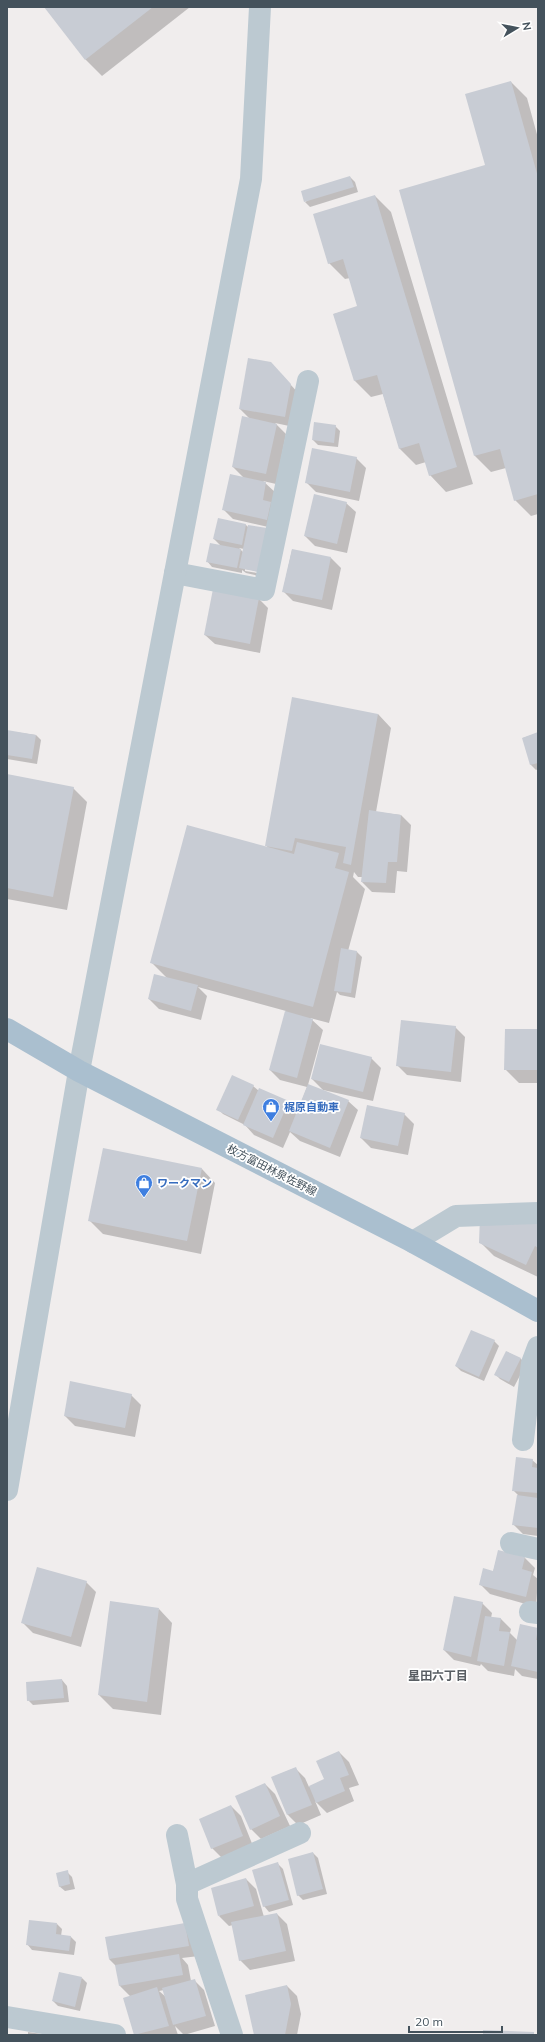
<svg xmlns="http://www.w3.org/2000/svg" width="545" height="2042" font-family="Mulish,'Noto Sans JP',sans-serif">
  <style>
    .shadow { fill: #0003; fill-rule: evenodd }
    .building { fill: #c8ccd4 }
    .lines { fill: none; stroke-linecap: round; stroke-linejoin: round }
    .minor { stroke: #bcc9d1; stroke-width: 22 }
    .major { stroke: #aabfcf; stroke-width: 22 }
    .labels { text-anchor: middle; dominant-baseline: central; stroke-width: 3.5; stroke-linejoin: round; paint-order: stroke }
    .shop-label { font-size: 11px; font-weight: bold; fill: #366cbe; stroke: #fff; text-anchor: start }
    .street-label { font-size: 11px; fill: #44525c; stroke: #fff }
    .neighbourhood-label { font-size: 12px; font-weight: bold; fill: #595e63; stroke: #fff }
  </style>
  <rect width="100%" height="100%" fill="#f0eded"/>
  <g class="shadow">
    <polygon points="45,7 190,7 102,76 86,60"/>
    <polygon points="511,82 527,98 538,138 538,514 531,516 515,500 506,468 491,472 475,456 486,166"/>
    <polygon points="350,177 355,182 358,192 310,207 305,202"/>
    <polygon points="375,196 391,212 473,484 446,492 430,475 426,462 416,465 400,449 383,394 371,397 355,381 334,314 359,307 350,278 345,279 329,263"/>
    <polygon points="281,374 300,395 294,427 275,423 286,434 276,484 263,481 276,493 277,529 233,519 223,509 245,479 233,467 250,419 240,409"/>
    <polygon points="335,426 340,431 338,447 318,445 313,440"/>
    <polygon points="356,458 366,468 359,501 316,492 306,482"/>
    <polygon points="346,503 356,512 347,553 315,546 305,536"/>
    <path d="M219,519l27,6 3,3v-2l17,3 6,5 -9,43 -17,-4 -4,-3v3l-30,-6 -5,-6 4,-17 10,2 -7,-7zM239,548l5,1v4zM245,569l18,3v2l-18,-3z"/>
    <polygon points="292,550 331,558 341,568 332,610 293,601 283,591"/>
    <polygon points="258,598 268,608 260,653 215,644 205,635"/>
    <polygon points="378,714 391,728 376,812 401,815 411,825 407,872 397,871 395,893 372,892 362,882 362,877 358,877 354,872 353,877 365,889 348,951 357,952 362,957 355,998 340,995 337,992 329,1023 310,1018 323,1030 308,1085 348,1101 358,1110 340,1157 300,1141 290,1132 283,1148 254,1135 245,1125 223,1114 218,1109 253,1086 259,1091 260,1090 289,1102 298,1111 307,1087 280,1080 270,1070 286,1011 198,987 207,996 201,1020 159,1009 149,999 167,978 151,962 269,849 266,845"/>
    <polygon points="7,731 36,735 41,740 37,764 7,759"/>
    <polygon points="538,733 538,769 536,770 531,765 523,738"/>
    <polygon points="7,775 73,788 87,802 67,910 7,899"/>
    <polygon points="455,1027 465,1037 461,1082 407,1075 397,1065"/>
    <polygon points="538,1030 538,1083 519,1083 506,1070"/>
    <polygon points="371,1058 381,1068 373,1101 323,1090 312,1079"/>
    <polygon points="404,1114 414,1124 408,1155 371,1148 361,1138"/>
    <polygon points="202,1169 215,1183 201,1254 103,1234 89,1220"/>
    <polygon points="538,1219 538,1277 494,1256 480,1242"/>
    <polygon points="494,1341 499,1346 484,1381 461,1371 456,1366"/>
    <polygon points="507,1352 521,1359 526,1364 514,1387 500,1379 495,1374"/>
    <polygon points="131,1395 141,1405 135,1437 75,1426 65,1416"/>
    <polygon points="532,1460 538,1465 538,1536 523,1534 513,1524 518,1495 513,1490"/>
    <polygon points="499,1551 525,1558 535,1568 533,1575 538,1579 536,1607 490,1594 480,1584 493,1572"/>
    <polygon points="86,1582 96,1592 81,1647 33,1633 23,1623"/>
    <polygon points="482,1603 492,1613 491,1618 501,1619 511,1629 510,1633 518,1641 521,1625 538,1629 538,1679 522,1676 515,1669 514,1676 488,1671 481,1664 480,1666 454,1660 444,1650"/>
    <polygon points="159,1609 172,1623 161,1715 113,1709 99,1695"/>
    <polygon points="62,1680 67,1686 69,1702 33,1705 28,1700"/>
    <polygon points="339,1752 349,1762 359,1785 349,1788 354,1801 327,1813 315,1801 321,1815 298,1825 288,1815 273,1777 295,1768 305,1778 309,1787 325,1780"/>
    <polygon points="265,1784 275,1794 290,1826 261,1839 251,1829"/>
    <polygon points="231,1806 241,1816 253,1846 222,1858 212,1848"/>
    <polygon points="313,1853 318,1858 327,1894 303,1900 298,1895"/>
    <polygon points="278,1864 283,1869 293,1905 269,1912 264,1906"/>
    <polygon points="67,1872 72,1877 75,1889 65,1891 59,1886"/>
    <polygon points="246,1879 256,1889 264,1917 277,1914 287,1924 295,1961 250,1970 240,1960 233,1925 229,1926 219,1916"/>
    <polygon points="57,1924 62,1929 61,1936 71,1937 76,1942 74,1955 32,1950 27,1944"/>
    <path d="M185,1924l14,32 -17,2 6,7 3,16 3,-1 10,10 11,36 -31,9 -9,-9 3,9h-43l-11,-37 7,-1 -11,-11 -4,-20 -7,-7zM164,1990l2,7 -7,-6z"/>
    <polygon points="82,1978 87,1983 80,2011 58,2006 53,2001"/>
    <polygon points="287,1986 297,1996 301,2014 297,2035 255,2035"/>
    <polygon points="28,2032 48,2035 28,2035"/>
  </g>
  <g class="building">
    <polygon points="44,7 153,7 85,60"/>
    <polygon points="511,81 538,177 538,494 514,501 500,449 474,456 399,190 485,165 465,94"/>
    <polygon points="350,176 354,187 304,202 301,191"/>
    <polygon points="375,195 457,467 429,476 419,443 399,449 377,375 354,381 333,314 357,306 343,259 328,264 313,214"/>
    <polygon points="248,358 271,362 291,384 285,417 239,409"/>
    <polygon points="242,416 277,424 266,474 232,467"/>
    <polygon points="314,422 336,425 334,443 312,440"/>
    <polygon points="312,448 357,457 350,492 305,483"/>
    <polygon points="230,474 266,482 263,500 271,502 267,520 222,510"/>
    <polygon points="314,494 347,502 337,544 304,536"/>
    <polygon points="218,518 246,524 242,545 213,539"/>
    <polygon points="248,525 267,528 258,572 239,568"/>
    <polygon points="210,543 241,549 237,568 206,562"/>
    <polygon points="292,549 331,557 322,600 282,592"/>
    <polygon points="213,589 259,598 250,644 204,635"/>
    <polygon points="292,697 378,714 351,865 343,863 346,847 295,838 292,851 265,846"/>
    <polygon points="7,730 36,735 32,759 7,755"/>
    <polygon points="538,732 538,763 530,765 522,738"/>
    <polygon points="7,774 74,787 53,897 7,888"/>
    <polygon points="369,810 401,815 397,862 388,862 386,883 361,882"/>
    <polygon points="187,825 294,854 297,842 339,853 335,868 349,872 313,1007 150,963"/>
    <polygon points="341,948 357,951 351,993 334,991"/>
    <polygon points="154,974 198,985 191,1011 148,999"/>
    <polygon points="285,1011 313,1019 297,1078 269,1070"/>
    <polygon points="401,1020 456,1026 451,1072 396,1066"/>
    <polygon points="505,1029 538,1029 538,1070 504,1070"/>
    <polygon points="320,1044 372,1057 363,1092 311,1079"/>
    <polygon points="232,1075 254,1085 238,1120 216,1110"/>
    <polygon points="308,1084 349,1100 330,1148 289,1131"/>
    <polygon points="259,1088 289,1101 273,1138 243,1125"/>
    <polygon points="367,1105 405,1113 398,1146 360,1138"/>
    <polygon points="103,1148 202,1168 187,1241 88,1221"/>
    <polygon points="480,1216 538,1218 538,1248 535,1246 526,1265 479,1243"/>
    <polygon points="471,1330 495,1340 479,1377 455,1366"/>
    <polygon points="506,1351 521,1358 509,1382 494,1375"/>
    <polygon points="70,1381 132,1394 125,1428 64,1416"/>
    <polygon points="516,1457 533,1459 532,1467 538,1468 538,1493 512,1491"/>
    <polygon points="517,1495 538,1498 538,1528 512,1525"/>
    <polygon points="498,1550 525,1557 522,1569 532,1572 526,1597 479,1585 483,1568 493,1571"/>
    <polygon points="37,1567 87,1581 71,1637 21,1623"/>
    <polygon points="454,1596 483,1602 471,1657 443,1650"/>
    <polygon points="110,1601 159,1608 147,1702 98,1695"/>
    <polygon points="485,1616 501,1618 499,1631 510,1632 504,1666 477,1661"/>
    <polygon points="520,1624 538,1628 536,1640 538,1640 538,1672 511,1666"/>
    <polygon points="62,1679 64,1698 27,1701 26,1682"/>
    <polygon points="339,1751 349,1775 340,1778 345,1791 316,1803 309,1786 324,1779 316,1761"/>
    <polygon points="296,1767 312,1805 287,1815 271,1777"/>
    <polygon points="265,1783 280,1816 250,1830 235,1796"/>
    <polygon points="231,1805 243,1836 211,1849 199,1819"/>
    <polygon points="313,1852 323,1889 297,1896 288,1859"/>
    <polygon points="278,1862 289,1900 263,1907 252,1870"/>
    <polygon points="68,1870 70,1884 59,1887 56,1873"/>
    <polygon points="246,1878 254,1906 218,1916 211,1888"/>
    <polygon points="277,1913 286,1951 239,1961 231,1922"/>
    <polygon points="29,1920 57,1923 56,1934 71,1936 69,1951 26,1945"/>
    <polygon points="185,1923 189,1946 109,1959 105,1937"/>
    <polygon points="179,1954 183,1975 119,1986 115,1965"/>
    <polygon points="59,1972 82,1977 75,2007 52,2001"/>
    <polygon points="195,1979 206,2016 173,2025 162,1988"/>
    <polygon points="287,1985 291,2004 285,2035 254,2035 245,1995"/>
    <polygon points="157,1987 169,2026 134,2035 123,1998"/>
    <polygon points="483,2030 534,2032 534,2035 483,2035"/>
  </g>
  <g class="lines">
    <g class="minor">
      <polyline points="175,573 264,590 308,381"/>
      <polyline points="413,1242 456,1216 538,1213"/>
      <polyline points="523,1440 532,1363 538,1347"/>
      <polyline points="7,1490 79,1071 251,179 260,7"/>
      <polyline points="511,1543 538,1549"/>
      <polyline points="530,1612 538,1613"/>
      <polyline points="177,1835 187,1884 187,1899 232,2035"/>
      <polyline points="187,1884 300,1833"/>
      <polyline points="7,2017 115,2035"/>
    </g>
    <polyline class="major" points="7,1029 79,1071 413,1242 538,1311"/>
  </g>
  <defs>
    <symbol id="shop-pin" viewBox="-11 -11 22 30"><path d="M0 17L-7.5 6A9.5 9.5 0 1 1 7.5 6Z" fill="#3f7fe0" stroke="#fff"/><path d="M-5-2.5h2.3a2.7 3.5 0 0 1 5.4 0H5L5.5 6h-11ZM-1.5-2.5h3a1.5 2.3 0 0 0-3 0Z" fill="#fff"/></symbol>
  </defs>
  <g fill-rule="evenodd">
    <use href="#shop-pin" x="261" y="1097" width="20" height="27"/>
    <use href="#shop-pin" x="134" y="1173" width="20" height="27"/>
  </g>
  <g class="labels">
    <g class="shop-label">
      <text x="284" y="1107">梶原自動車</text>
      <text x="157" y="1183">ワークマン</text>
    </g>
    <g class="street-label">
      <text transform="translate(272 1170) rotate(27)">枚方富田林泉佐野線</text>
    </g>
    <g class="neighbourhood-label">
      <text x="438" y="1675">星田六丁目</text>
    </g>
  </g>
  <rect width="545" height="2042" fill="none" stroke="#44525c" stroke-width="16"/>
  <g transform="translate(517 28) rotate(80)" stroke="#ffffff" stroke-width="3" paint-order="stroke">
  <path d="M0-3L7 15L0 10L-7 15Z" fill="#44525c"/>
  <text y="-6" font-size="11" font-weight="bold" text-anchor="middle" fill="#44525c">N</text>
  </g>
  <path d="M409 2026v6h93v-6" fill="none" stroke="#44525c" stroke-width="2"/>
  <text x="415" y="2026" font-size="12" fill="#44525c" stroke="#ffffff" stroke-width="3" paint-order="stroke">20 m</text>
</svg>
